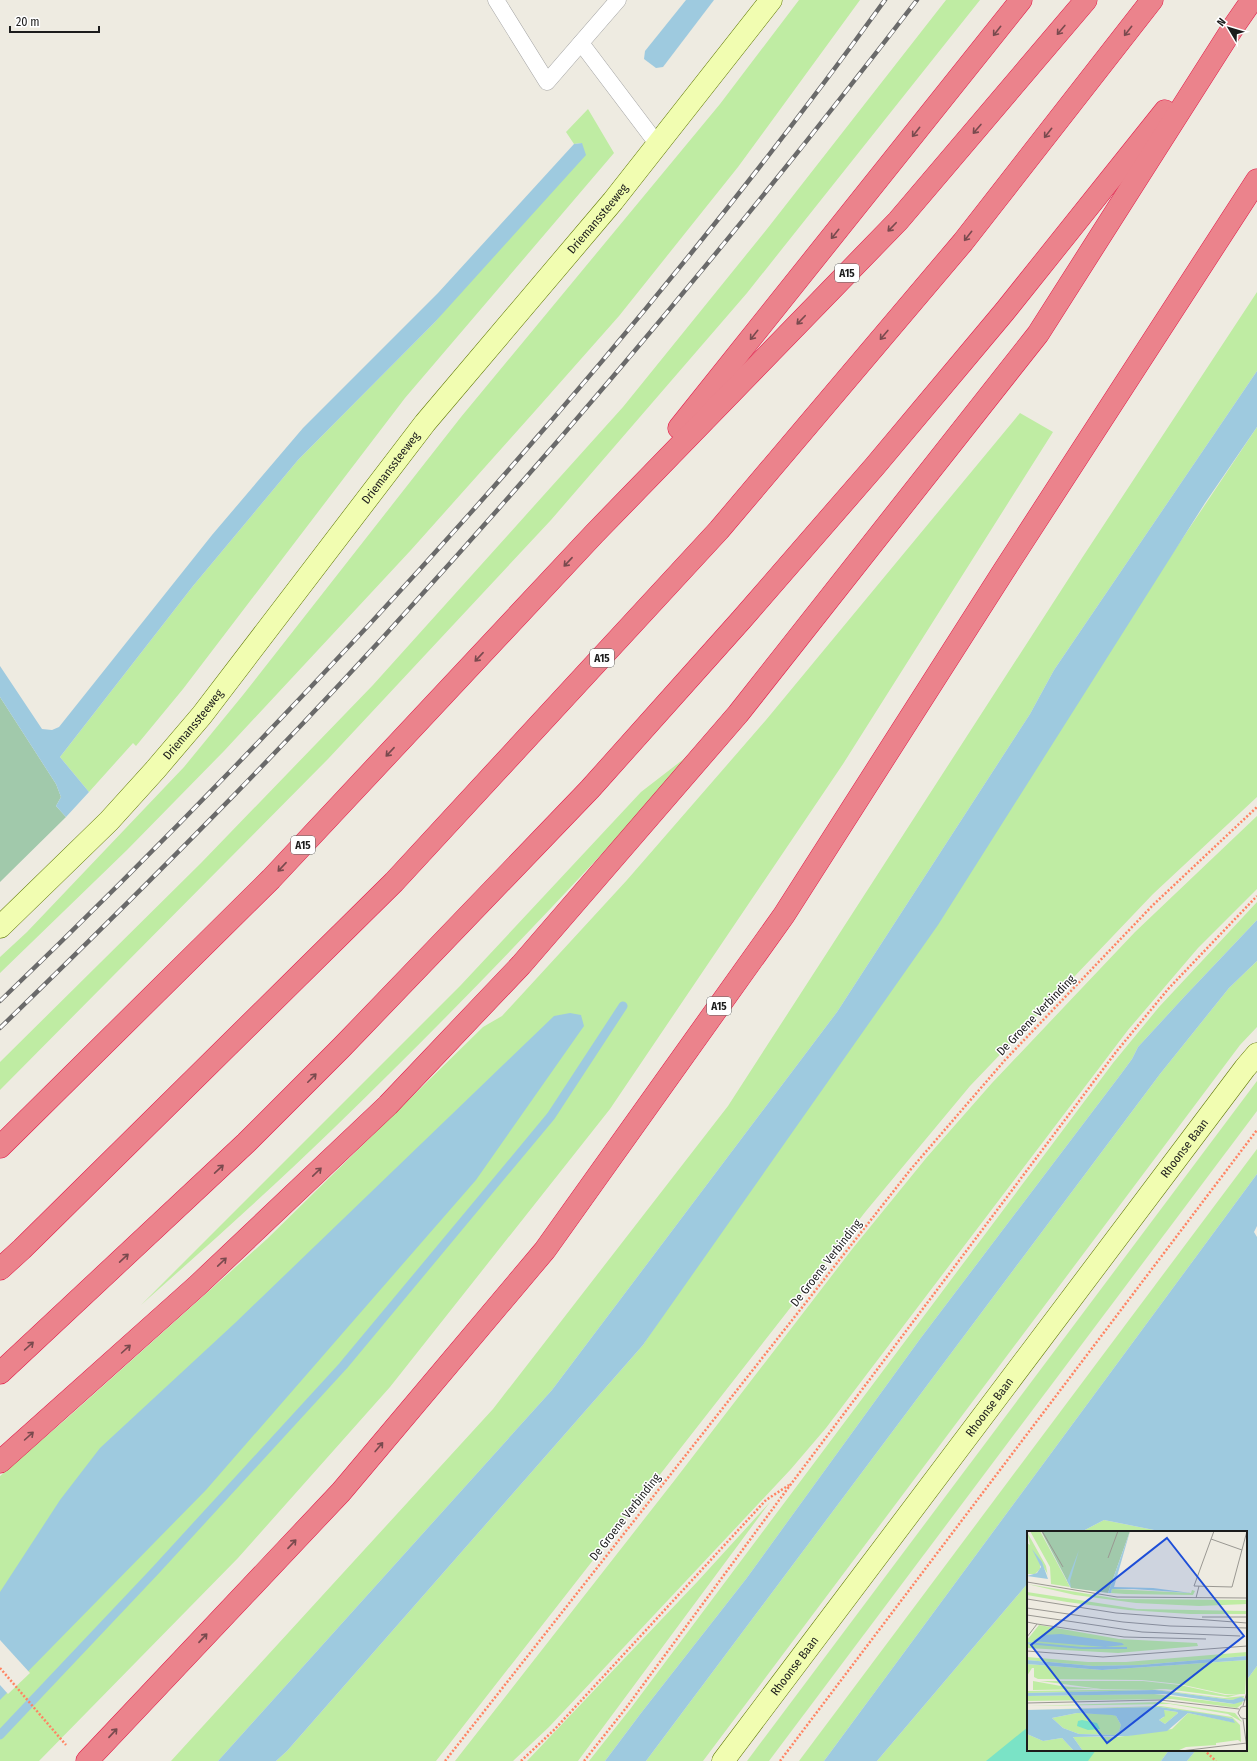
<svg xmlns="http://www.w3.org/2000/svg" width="1257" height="1761" font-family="'Fira Sans Condensed',sans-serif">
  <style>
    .grass { fill: #bfeca3 }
    .cemetery { fill: #a1c9ab }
    .pitch { fill: #7ae3c6 }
    .water { fill: #9ecadf }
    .pier { fill: #eeebe1 }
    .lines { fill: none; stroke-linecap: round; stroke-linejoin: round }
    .stream { stroke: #9ecadf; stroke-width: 9 }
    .service-casing { stroke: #a3a3a3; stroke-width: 17 }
    .secondary-casing { stroke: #5d7700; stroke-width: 23 }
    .motorway-casing { stroke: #e11948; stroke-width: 23 }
    .path { stroke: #ff8362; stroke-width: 2.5; stroke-dasharray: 2 2; stroke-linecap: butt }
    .service { stroke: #fff; stroke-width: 16 }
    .secondary { stroke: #f1fdb1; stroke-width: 22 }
    .motorway { stroke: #eb838c; stroke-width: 22 }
    .rail-casing { stroke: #6a6a6a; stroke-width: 4.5 }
    .rail { stroke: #fff; stroke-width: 3; stroke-dasharray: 9; stroke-linecap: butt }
    .oneway { stroke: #794a4e }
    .labels { text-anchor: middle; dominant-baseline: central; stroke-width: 3; stroke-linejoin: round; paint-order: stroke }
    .shield { fill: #fff; stroke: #606060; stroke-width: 1 }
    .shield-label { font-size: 11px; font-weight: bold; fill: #1c1c1c }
    .street-label { font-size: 12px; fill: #1c1c1c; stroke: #fff }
    .inset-river { fill: none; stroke: #9ecadf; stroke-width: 2 }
    .inset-road { fill: none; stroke: #9a9892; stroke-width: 1 }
    .view { fill: #1d4ed8; fill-opacity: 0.15; stroke: #1d4ed8; stroke-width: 2 }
    .inset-edge { fill: none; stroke: #1c1c1c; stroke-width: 2 }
  </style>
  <rect width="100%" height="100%" fill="#eeebe1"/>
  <g class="grass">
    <polygon points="799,0 860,0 738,167 619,316 535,411 411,550 224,751 127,850 0,973 0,957 27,932 184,767 243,695 461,417 720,104"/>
    <polygon points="946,0 980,0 747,293 551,520 328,759 0,1090 0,1062 201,863 373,685 623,407 767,229"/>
    <polygon points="588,109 614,153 405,398 183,689 136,746 133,743 89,792 60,757 193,586 298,460 435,322 582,143 574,144 566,132"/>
    <polygon points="1257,292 1257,371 1054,670 1030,714 837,1012 552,1390 218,1761 171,1761 493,1409 728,1106 1082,558"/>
    <polygon points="1020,413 1053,432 843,764 610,1109 390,1387 238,1558 39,1761 0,1761 0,1476 65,1420 267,1239 483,1027 502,1016 627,880 766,720"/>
    <polygon points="1257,427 1257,797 1153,894 970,1086 866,1211 436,1761 276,1761 287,1751 643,1345"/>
    <path d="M698,748c-117,131 -238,258 -364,380 -63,61 -128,119 -193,177l319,-319 181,-194z"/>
    <polygon points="1257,816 1257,889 1198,948 1128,1030 826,1428 791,1469 549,1727 513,1761 455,1761 674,1481 853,1248 927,1157 992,1083 1135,932"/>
    <polygon points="1257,902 1257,920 1184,997 1138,1047 1132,1059 1121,1074 920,1339 746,1579 641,1713 605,1761 589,1761 631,1708 1113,1063 1159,1007"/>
    <polygon points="1257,961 1257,1027 1240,1045 703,1761 646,1761 1160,1074 1229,988"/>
    <polygon points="1257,1081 1257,1111 769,1761 747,1761"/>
    <polygon points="1257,1149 1257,1174 824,1761 799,1761"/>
    <polygon points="770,1502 578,1761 527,1761 698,1581"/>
    <polygon points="1104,1520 1164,1532 1081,1532"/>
    <polygon points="1028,1583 1028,1750 1169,1750 1161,1761 877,1761"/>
    <polygon points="1257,1666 1257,1761 1187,1761 1196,1750 1246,1750 1246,1681"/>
  </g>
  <polygon class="cemetery" points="0,697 56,784 61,797 56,806 66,817 0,882"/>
  <polygon class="pitch" points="1028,1727 1028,1750 1096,1750 1088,1761 986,1761"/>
  <g class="water">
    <polygon points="686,0 714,0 663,67 656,68 644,59 645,51"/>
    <polygon points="582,143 586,155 435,322 298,460 193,586 60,757 89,792 66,817 56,806 61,797 56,784 0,697 0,666 42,729 52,730 59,727 212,535 303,428 438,293 574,144"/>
    <polygon points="1257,371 1257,427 1205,503 938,925 643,1345 287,1751 276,1761 218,1761 552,1390 837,1012 1030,714 1054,670"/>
    <polygon points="1257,920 1257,961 1229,988 1160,1074 646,1761 605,1761 641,1713 746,1579 920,1339 1121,1074 1132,1059 1138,1047 1184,997"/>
    <polygon points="570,1013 581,1015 584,1026 476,1180 206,1490 0,1700 0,1592 60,1500 100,1448 235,1323 554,1016"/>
    <polygon points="1257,1174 1257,1226 1254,1232 1257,1237 1257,1666 1246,1681 1246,1532 1164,1532 1104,1520 1081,1532 1028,1532 1028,1583 877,1761 824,1761"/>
    <polygon points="1169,1750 1196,1750 1187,1761 1161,1761"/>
  </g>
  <polygon class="pier" points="0,1640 30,1673 8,1694 0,1685"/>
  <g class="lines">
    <polyline class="stream" points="0,1735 155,1571 343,1366 551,1116 623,1006"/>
    <defs>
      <g id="service">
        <polyline points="496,0 547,82 618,0"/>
        <polyline points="581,43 658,145"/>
      </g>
      <g id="secondary">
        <path id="s1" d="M0,927l109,-106 47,-52 46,-54 223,-292 188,-222 158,-201"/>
        <path id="s2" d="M723,1761l522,-693 12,-14"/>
      </g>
      <g id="motorway">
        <polyline points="679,428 1021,0"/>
        <polyline points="0,1147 271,879 594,534 898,221 1086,0"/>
        <polyline points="0,1269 22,1249 394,882 719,530 963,242 1152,0"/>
        <polyline points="0,1373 246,1143 342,1047 590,789 742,619 875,466 1005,311 1165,111"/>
        <polyline points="0,1462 198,1285 388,1105 521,965 738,714 1038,334 1234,26 1252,0"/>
        <polyline points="87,1761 341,1492 545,1250 784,915 1003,572 1257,180"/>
      </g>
    </defs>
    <use href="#service" class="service-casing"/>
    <use href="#secondary" class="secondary-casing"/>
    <use href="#motorway" class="motorway-casing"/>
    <g class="path">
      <polyline points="0,1668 66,1745"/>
      <polyline points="1204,1750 1216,1761"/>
      <polyline points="445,1761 911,1169 1005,1060 1153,905 1257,807"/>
      <polyline points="521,1761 554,1730 766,1500 789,1485"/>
      <polyline points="584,1761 626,1708 791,1484 1116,1052 1169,988 1257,896"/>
      <polyline points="780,1761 1257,1130"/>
    </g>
    <use href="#service" class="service"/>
    <use href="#secondary" class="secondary"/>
    <use href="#motorway" class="motorway"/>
    <defs>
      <g id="rail">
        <path d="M0,1001c126,-121 248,-246 367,-374 184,-199 359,-407 518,-627"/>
        <path d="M0,1028c143,-139 283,-279 416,-427 175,-193 342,-394 501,-601"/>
      </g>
    </defs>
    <use href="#rail" class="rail-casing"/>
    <use href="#rail" class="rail"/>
  </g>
  <defs><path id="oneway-shaft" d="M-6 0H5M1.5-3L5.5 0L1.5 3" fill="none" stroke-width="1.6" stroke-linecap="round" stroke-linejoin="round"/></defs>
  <g class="oneway">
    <use href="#oneway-shaft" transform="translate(1061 30) rotate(130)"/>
    <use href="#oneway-shaft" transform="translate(997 31) rotate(128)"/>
    <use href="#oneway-shaft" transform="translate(1128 31) rotate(128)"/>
    <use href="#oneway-shaft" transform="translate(977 129) rotate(131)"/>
    <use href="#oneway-shaft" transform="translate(916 132) rotate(128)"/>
    <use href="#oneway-shaft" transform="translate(1048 133) rotate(128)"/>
    <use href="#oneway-shaft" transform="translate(892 227) rotate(134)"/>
    <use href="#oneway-shaft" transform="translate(835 234) rotate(129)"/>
    <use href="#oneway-shaft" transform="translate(968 236) rotate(128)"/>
    <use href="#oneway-shaft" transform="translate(801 320) rotate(134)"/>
    <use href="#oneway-shaft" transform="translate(754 335) rotate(129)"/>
    <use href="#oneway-shaft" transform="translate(884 335) rotate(130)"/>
    <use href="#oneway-shaft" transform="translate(568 562) rotate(133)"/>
    <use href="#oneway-shaft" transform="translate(479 657) rotate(133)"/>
    <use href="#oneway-shaft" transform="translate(390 752) rotate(133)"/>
    <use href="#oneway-shaft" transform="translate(282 867) rotate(133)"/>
    <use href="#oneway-shaft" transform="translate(312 1078) rotate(-45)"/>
    <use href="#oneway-shaft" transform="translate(219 1169) rotate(-43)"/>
    <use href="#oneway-shaft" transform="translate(317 1172) rotate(-44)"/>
    <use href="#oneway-shaft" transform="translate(124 1258) rotate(-43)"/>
    <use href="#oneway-shaft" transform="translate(222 1262) rotate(-44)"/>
    <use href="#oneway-shaft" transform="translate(29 1346) rotate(-42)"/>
    <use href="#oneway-shaft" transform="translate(126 1349) rotate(-42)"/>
    <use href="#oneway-shaft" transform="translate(29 1436) rotate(-42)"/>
    <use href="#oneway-shaft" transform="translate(379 1447) rotate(-50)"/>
    <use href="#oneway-shaft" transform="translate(292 1544) rotate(-47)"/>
    <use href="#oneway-shaft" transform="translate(203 1638) rotate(-47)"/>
    <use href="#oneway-shaft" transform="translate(113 1733) rotate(-47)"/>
  </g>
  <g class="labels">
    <g class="shield">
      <rect x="835" y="264" width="24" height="18" rx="3"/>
      <rect x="590" y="649" width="24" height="18" rx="3"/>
      <rect x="291" y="836" width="24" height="18" rx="3"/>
      <rect x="707" y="997" width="24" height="18" rx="3"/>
    </g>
    <g class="shield-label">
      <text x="847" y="273">A15</text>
      <text x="602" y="658">A15</text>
      <text x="303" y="845">A15</text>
      <text x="719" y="1006">A15</text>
    </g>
    <g class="street-label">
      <text stroke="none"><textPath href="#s1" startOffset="928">Driemanssteeweg</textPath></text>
      <text stroke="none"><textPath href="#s1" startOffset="604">Driemanssteeweg</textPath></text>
      <text stroke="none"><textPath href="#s1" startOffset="280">Driemanssteeweg</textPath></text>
      <text transform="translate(1036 1015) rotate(-46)">De Groene Verbinding</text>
      <text stroke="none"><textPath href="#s2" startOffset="767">Rhoonse Baan</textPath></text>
      <text transform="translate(826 1263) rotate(-52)">De Groene Verbinding</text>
      <text stroke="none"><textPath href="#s2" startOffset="443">Rhoonse Baan</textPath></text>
      <text transform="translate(625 1517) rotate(-52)">De Groene Verbinding</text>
      <text stroke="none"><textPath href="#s2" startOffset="119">Rhoonse Baan</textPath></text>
    </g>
  </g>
  <g transform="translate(1027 1531)">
    <rect width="220" height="220" fill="#eeebe1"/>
    <path d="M3,0h10l30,56 -19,-3 -1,-17zM0,1l19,34 2,11 -1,-4 -14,-23 7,13v6l-5,5h-8v-31l3,2zM0,53l92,15 128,1v4l-48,2 -63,-3 -61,-8zM85,58l79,4 1,-3 3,1 -2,4 -68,-1 -14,-1zM0,61l110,17 110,2v3h-57l-62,-4 -61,-8 -40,-7zM12,94l80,14 78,4 1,3 -80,7 -91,-5v-8zM220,121v4l-107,9 -47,1 -66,-6v-3l61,5h38zM220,129l-2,34h-20l-46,-10 -37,-4 -104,-1 -4,-2v-9h-2l-5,8v-12l75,6zM6,150l28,5 36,3 -64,1zM13,150h103l37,4 45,10 15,-1 -12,3 -62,-8h-65zM125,158l72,9 20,-2 -2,8 -5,4 -65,-9 -145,2 1,-5 126,-2 80,10 9,-6 -11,2 -77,-10 -128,3v-2zM133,171l75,11 7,9 -14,-8 -58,-10 -143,2zM134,175l71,11 8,8 1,17 -3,-2 -22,3v2l-30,2 -9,4h-94l-10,-14h45l54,-8 16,-16 44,9 1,-3 -73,-12 -133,3zM137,179l13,2 1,1 -13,11 -6,-4 5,-3zM50,182l35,1 4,2 5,9 -2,6 -4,4 -36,-1 -16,-6 -11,-10zM0,203l16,7 19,-3 12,13h-43l-4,-2z" fill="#bfeca3"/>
    <path d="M14,0h89l-22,62 -37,-5z" fill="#a1c9ab"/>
    <path d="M55,189l15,3 3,6 -12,1 -11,-4 1,-5z" fill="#7ae3c6"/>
    <path d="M13,0l27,50 12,-31 -9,31 1,7zM103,0l-16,56 39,1 38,5 -57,-4h-22l-1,4h-3zM5,18l10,13 6,17 -21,-3 10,-3 4,-6zM34,103l61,9 2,2 -19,2 -72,-6 9,-6zM220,125v4l-145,10 -75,-6v-4l66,6 47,-1zM128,159l77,10 9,-3 6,3 -13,4 -69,-10 -138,2v-3zM133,176l60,9 13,3 2,4 -47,-10 -21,18 -39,5 -55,1 10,14h-9l-12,-13 -19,3 -16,-7v-24zM137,179l13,2 1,1 -13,11 -6,-4 6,-4zM50,182l35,2 4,1 5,9 -2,6 -4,4 -36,-1 -16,-6 -11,-10z" fill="#9ecadf" fill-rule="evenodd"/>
    <path class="inset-river" d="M0,112l55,5h45"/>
    <path class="inset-road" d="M15,0l21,36M187,0l-20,55 38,1 15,-56M184,8l31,11M81,27l10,-27M0,51l90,15 130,1M169,67l3,-12M0,68l89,14 131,10M0,77l96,14 47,4 77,2M0,84l115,17 98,4M175,86h45M0,91l10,2 -10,13M10,93l87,13 82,2M0,120l76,6 144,-11M0,172l133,-3 79,9M216,175l4,-14M220,175l-6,1 -3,6 3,5 6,1M216,188l4,30M154,220l66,-8"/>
    <path class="view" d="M140,7l77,98 -137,107 -76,-98z"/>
    <rect width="220" height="220" class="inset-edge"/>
  </g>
  <g transform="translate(1229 28) rotate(308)" stroke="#ffffff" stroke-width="3" paint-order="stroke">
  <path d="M0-3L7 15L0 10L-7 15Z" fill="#1c1c1c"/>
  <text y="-6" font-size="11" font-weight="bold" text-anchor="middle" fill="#1c1c1c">N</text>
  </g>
  <path d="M10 26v6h89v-6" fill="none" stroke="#1c1c1c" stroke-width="2"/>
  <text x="16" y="26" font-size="12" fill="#1c1c1c" stroke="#ffffff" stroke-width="3" paint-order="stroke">20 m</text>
</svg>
